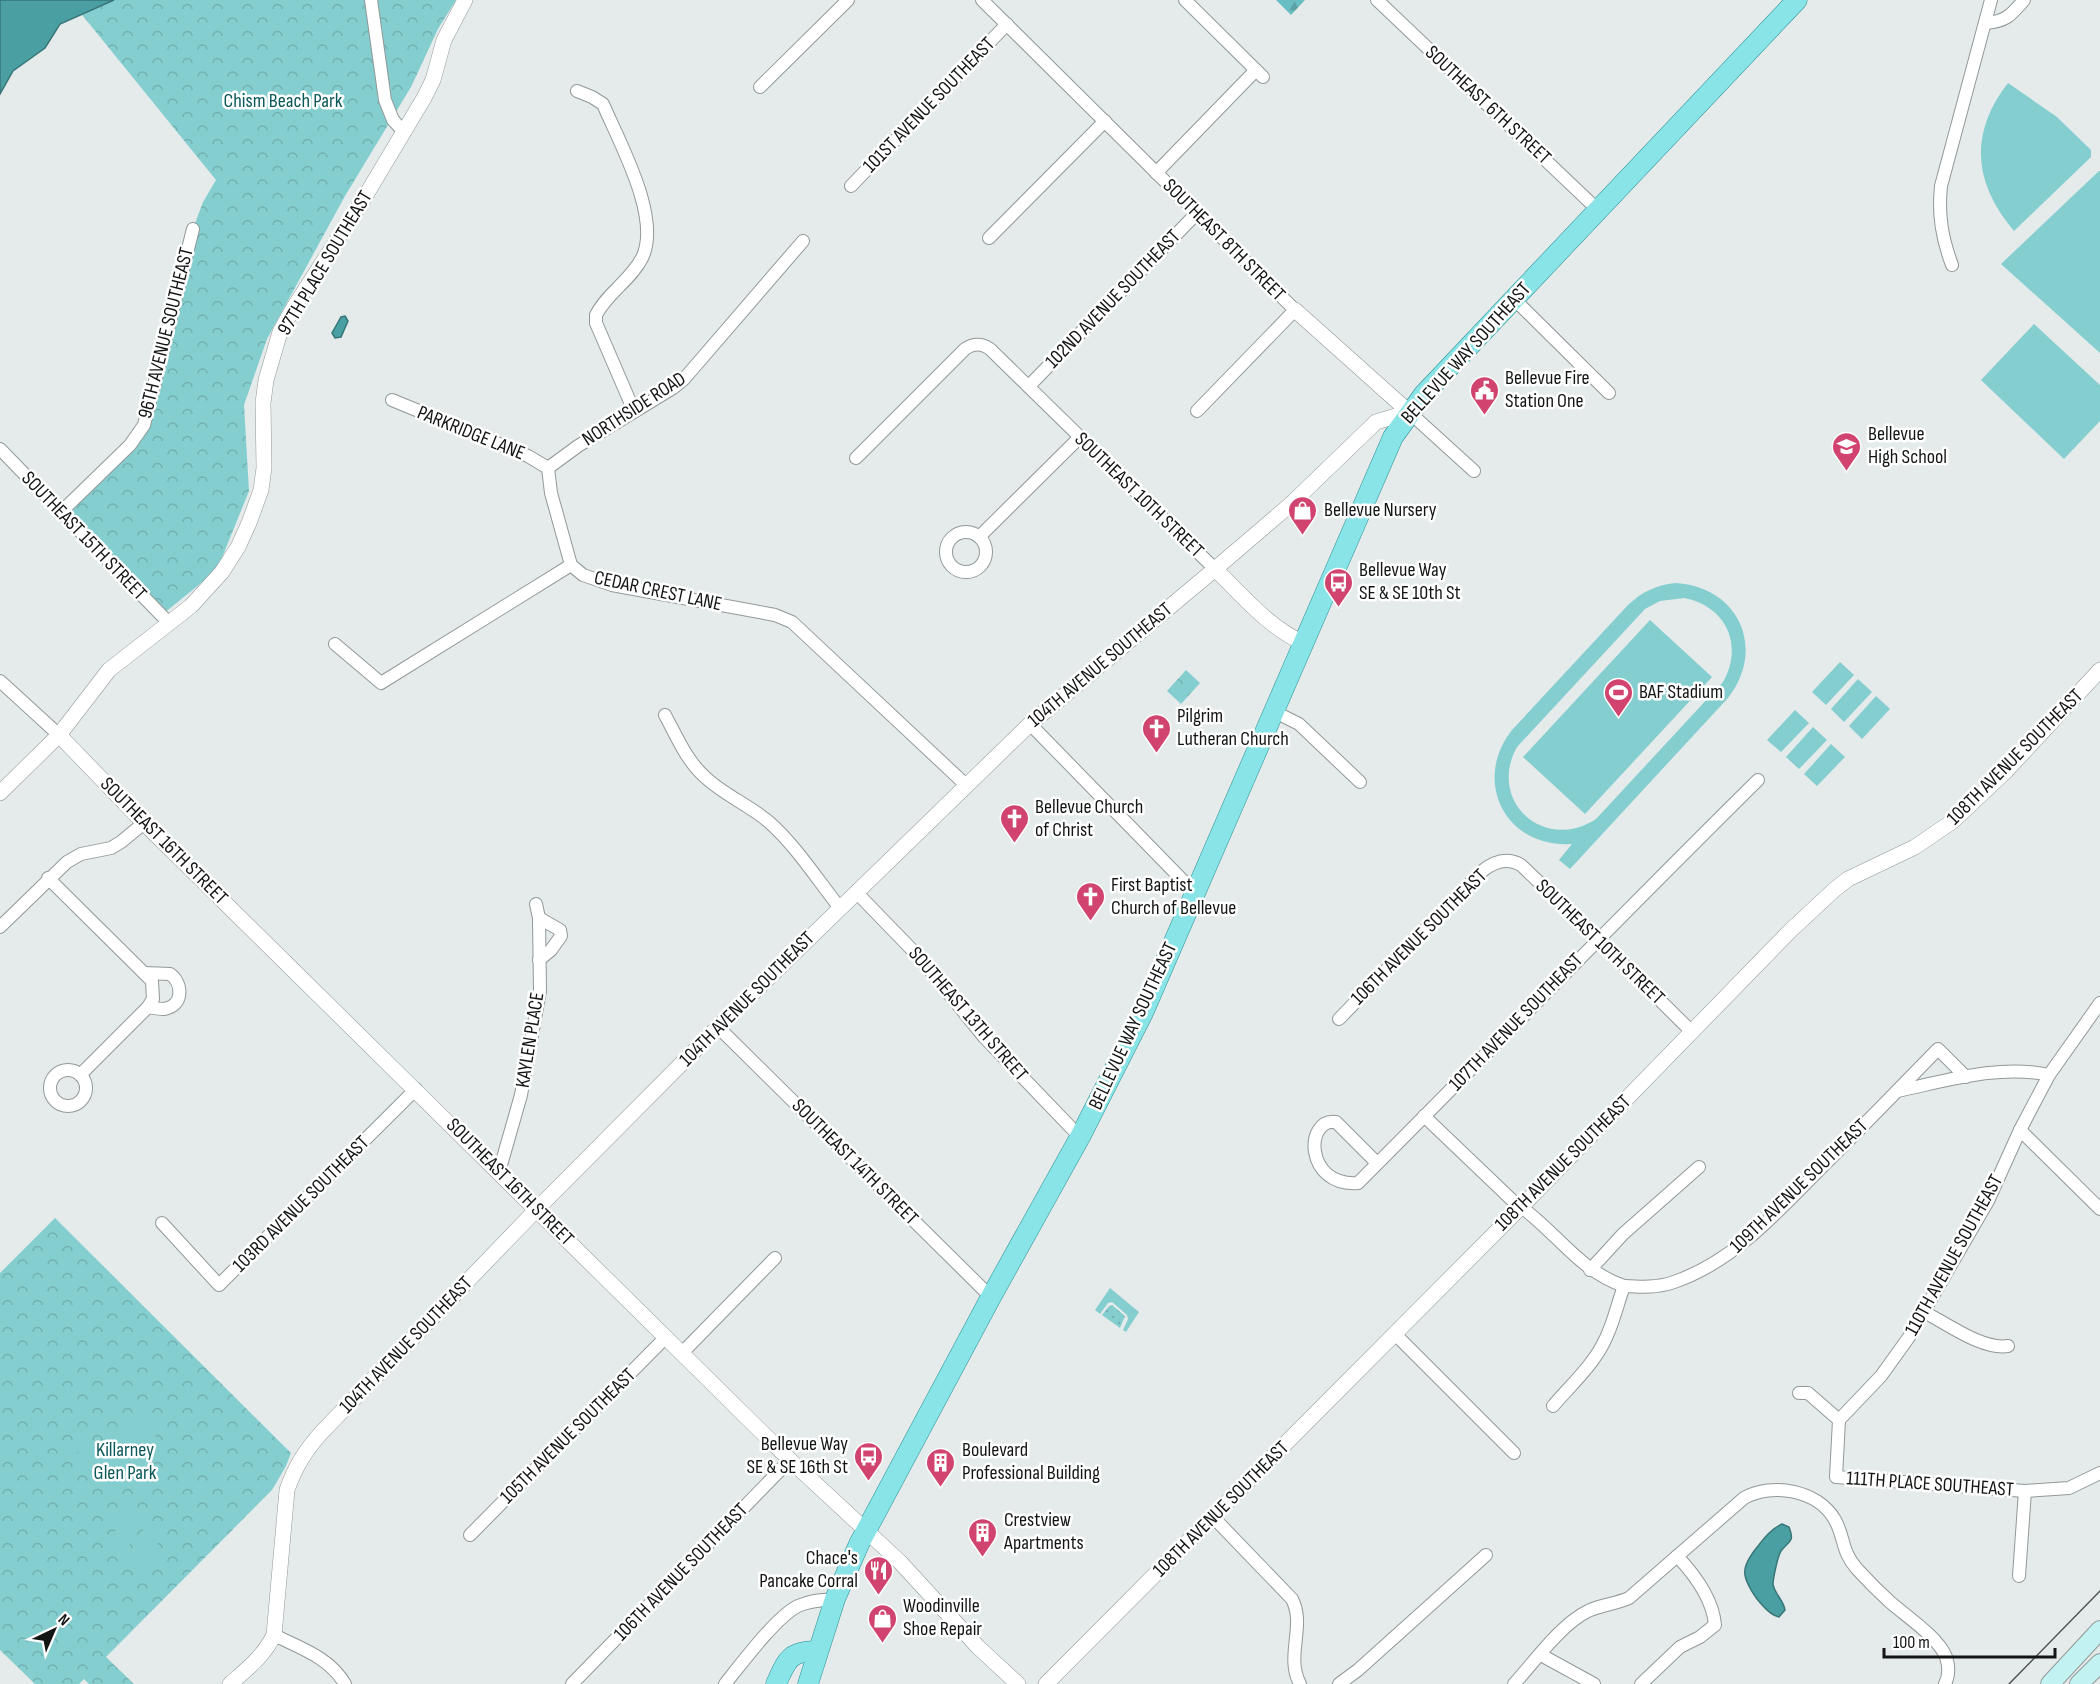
<svg xmlns="http://www.w3.org/2000/svg" width="2100" height="1684" font-family="'Sofia Sans Condensed',sans-serif">
  <style>
    .grass { fill: url(#grass-dots) }
    .forest { fill: url(#forest-firs) }
    .park { fill: url(#park-crowns) }
    .garden { fill: #85ced0; fill-rule: evenodd }
    .water { fill: #499fa2; stroke: #397678; stroke-width: 1.5 }
    .lines { fill: none; stroke-linecap: round; stroke-linejoin: round }
    .minor-casing { stroke: #929898; stroke-width: 14 }
    .tertiary-casing { stroke: #929898; stroke-width: 16 }
    .secondary-casing { stroke: #929898; stroke-width: 20 }
    .primary-casing { stroke: #2b9093; stroke-width: 21 }
    .minor { stroke: #fff; stroke-width: 12 }
    .tertiary { stroke: #fff; stroke-width: 15 }
    .secondary { stroke: #c3f2f3; stroke-width: 18 }
    .primary { stroke: #88e4e7; stroke-width: 20 }
    .tram { stroke: #505353; stroke-width: 1.5 }
    .labels { text-anchor: middle; dominant-baseline: central; stroke-width: 5; stroke-linejoin: round; paint-order: stroke }
    .park-label { font-size: 20px; fill: #0a575a; stroke: #fff }
    .street-label { font-size: 20px; fill: #131515; stroke: #fff }
    .poi-label { font-size: 20px; fill: #131515; stroke: #fff; text-anchor: start }
  </style>
  <defs>
    <pattern id="grass-dots" width="8" height="8" patternUnits="userSpaceOnUse" patternTransform="scale(1.5)"><rect width="8" height="8" fill="#85ced0"/><path d="M2 2h.1M6 6h.1" fill="none" stroke="#72b0b2" stroke-width="1.8" stroke-linecap="round"/></pattern>
    <pattern id="forest-firs" width="22" height="20" patternUnits="userSpaceOnUse" patternTransform="scale(1.5)"><rect width="22" height="20" fill="#69bec1"/><path d="M5 1l3.5 6h-7zM16 11l3.5 6h-7z" fill="#5aa2a5"/></pattern>
    <pattern id="park-crowns" width="20" height="18" patternUnits="userSpaceOnUse" patternTransform="scale(1.5)"><rect width="20" height="18" fill="#85ced0"/><path d="M2 6a3 3 0 1 1 6 0M12 15a3 3 0 1 1 6 0" fill="none" stroke="#72b0b2"/></pattern>
  </defs>
  <rect width="100%" height="100%" fill="#e5eaeb"/>
  <polygon class="grass" points="1112,1305 1125,1316 1120,1328 1102,1315 1109,1306"/>
  <polygon class="forest" points="1276,0 1305,0 1291,15"/>
  <g class="park">
    <polygon points="70,0 456,0 438,29 411,87 345,196 267,339 244,405 249,491 217,570 163,614 61,512 138,435 193,229 203,202 216,180"/>
    <polygon points="1186,670 1200,683 1181,704 1167,691"/>
    <polygon points="55,1218 291,1453 286,1466 272,1490 106,1657 134,1684 89,1684 84,1679 79,1684 35,1684 0,1650 0,1273"/>
  </g>
  <g class="garden">
    <path d="M2008,83l49,34 34,33v7l-77,74c-41,-48 -45,-98 -6,-148z"/>
    <polygon points="2099,171 2100,171 2100,353 2001,264"/>
    <polygon points="2034,324 2100,385 2100,421 2064,459 1981,380"/>
    <path d="M1675,583c63,3 92,65 53,115l-158,171 -11,-9 13,-16c-65,5 -101,-62 -60,-114l116,-125c14,-13 28,-20 47,-22zM1684,598c42,8 60,47 39,84l-127,137c-52,34 -109,-18 -79,-72l128,-138 15,-8z"/>
    <polygon points="1650,620 1712,677 1585,814 1523,757"/>
    <polygon points="1840,662 1854,675 1826,705 1812,692"/>
    <polygon points="1858,679 1872,692 1844,722 1831,709"/>
    <polygon points="1876,696 1890,709 1862,739 1849,726"/>
    <polygon points="1795,710 1809,723 1781,752 1767,740"/>
    <polygon points="1813,727 1827,740 1799,769 1786,757"/>
    <polygon points="1831,744 1845,757 1817,786 1804,774"/>
    <polygon points="1110,1288 1139,1312 1126,1332 1123,1330 1128,1319 1127,1315 1112,1302 1108,1303 1100,1314 1095,1310"/>
    <polygon points="134,1408 162,1421 147,1456 119,1442"/>
    <path d="M81,1439l38,10 9,8 1,8 -6,18c-7,-2 -11,-5 -17,-8 -14,-8 -27,-12 -30,-30z"/>
    <polygon points="124,1513 141,1521 124,1557 107,1549"/>
    <polygon points="146,1523 163,1531 147,1567 130,1560"/>
  </g>
  <g class="water">
    <polygon points="0,0 114,0 60,24 45,48 13,71 0,94"/>
    <polygon points="345,316 348,321 341,337 335,338 332,333 341,317"/>
    <path d="M1782,1524l7,3c6,16 0,13 -8,24 -3,4 -8,28 -8,33 1,9 11,17 12,26l-6,7c-9,-2 -16,-11 -22,-18 -16,-23 -17,-31 1,-53 7,-9 13,-17 24,-22z"/>
  </g>
  <g class="lines">
    <defs>
      <g id="minor">
        <polyline points="371,0 385,100 393,120 403,131"/>
        <polyline points="982,0 1295,310 1197,411"/>
        <polyline points="1185,0 1263,77"/>
        <polyline points="1377,0 1598,210"/>
        <path d="M1986,23c21,-2 25,-8 38,-23"/>
        <polyline points="760,87 848,0"/>
        <path d="M577,91l15,6 11,7c16,38 59,114 39,154 -11,22 -35,35 -46,57v8l38,88"/>
        <polyline points="1156,173 1256,70"/>
        <polyline points="851,186 1007,24"/>
        <polyline points="989,238 1105,121"/>
        <path d="M1952,265c-10,-27 -14,-50 -11,-79l50,-186"/>
        <polyline points="1514,299 1609,393"/>
        <polyline points="1029,386 1197,213"/>
        <polyline points="392,400 528,456 548,468"/>
        <polyline points="1409,412 1474,471"/>
        <polyline points="0,449 169,623"/>
        <path d="M856,458l109,-109c9,-6 16,-6 25,0l225,220"/>
        <polyline points="548,468 578,446 673,388 684,379 803,241"/>
        <polyline points="548,468 551,493 571,565"/>
        <polyline points="61,512 130,445 144,425 193,229"/>
        <circle cx="966" cy="552" r="20"/>
        <polyline points="979,537 1080,437"/>
        <polyline points="335,644 381,683 571,565 583,575 612,585 775,615 792,622 966,785"/>
        <polyline points="0,681 59,735"/>
        <polyline points="1273,711 1299,724 1360,782"/>
        <path d="M665,715c12,22 21,45 40,62 19,18 44,28 64,45 27,24 48,57 71,86"/>
        <polyline points="1030,724 1195,893"/>
        <polyline points="48,878 152,981 153,999 148,1007 80,1075"/>
        <polyline points="856,892 920,958 984,1037 1080,1137"/>
        <polyline points="539,918 560,930 561,936 551,950 539,960"/>
        <polyline points="0,927 67,862 81,854 111,848 121,842 144,823"/>
        <path d="M144,973l26,1c13,9 14,32 -6,35 -5,0 -11,-1 -16,-2"/>
        <path d="M1339,1019l142,-147c12,-10 26,-15 40,-7l64,61 107,106"/>
        <polyline points="718,1027 991,1297"/>
        <circle cx="68" cy="1088" r="18"/>
        <path d="M1897,1091c49,-10 102,-27 152,-16l51,-72"/>
        <path d="M1424,1116l89,85c40,26 65,70 111,85"/>
        <polyline points="2020,1130 2100,1209"/>
        <path d="M1377,1163l-41,-41c-32,-4 -31,65 22,61 134,-134 265,-270 400,-403"/>
        <polyline points="499,1172 521,1095 540,991 539,918 536,904"/>
        <polyline points="162,1223 219,1285 416,1089"/>
        <polyline points="1590,1270 1623,1234 1699,1167"/>
        <path d="M1924,1312c24,12 58,38 84,34"/>
        <polyline points="1395,1334 1514,1453"/>
        <polyline points="682,1353 775,1258"/>
        <polyline points="1799,1393 1808,1393 1839,1420 1836,1477 2025,1491 2069,1488 2100,1473"/>
        <path d="M1553,1406c17,-20 38,-39 50,-62 10,-18 14,-39 21,-58 17,1 33,2 50,-4 61,-21 104,-71 149,-116 39,-39 77,-78 115,-117l28,28"/>
        <polyline points="1839,1420 1881,1376 1909,1337 1988,1201 2020,1130 2049,1075"/>
        <path d="M1213,1517l79,82c14,27 -7,57 8,85"/>
        <polyline points="470,1535 666,1337"/>
        <polyline points="2019,1576 2025,1491"/>
        <path d="M274,1635c26,13 55,22 71,49"/>
        <polyline points="1541,1655 1594,1684"/>
        <polyline points="572,1684 790,1460"/>
        <path d="M725,1684c16,-20 52,-68 73,-78 12,-6 25,-6 37,-7"/>
        <polyline points="1339,1684 1358,1670 1486,1555"/>
        <path d="M1514,1684c21,-23 46,-59 74,-73 13,-6 27,-7 41,-13l115,-100c28,-16 74,-8 91,22 10,18 6,31 22,49 11,12 22,23 33,33 16,14 48,35 56,55 3,9 3,19 -1,27"/>
        <path d="M1641,1684l39,-37 20,-10 15,-12c-2,-25 -21,-51 -38,-69"/>
      </g>
      <g id="tertiary">
        <polyline points="1295,310 1409,412"/>
        <path d="M1215,569c28,27 54,59 89,74"/>
        <polyline points="59,735 144,823 790,1460 900,1562 978,1647 1018,1684"/>
        <polyline points="0,793 59,735 109,670 191,606 222,572 238,547 249,523 261,490 264,468 263,403 266,380 280,332 294,307 363,200 424,98 433,80 444,40 465,0"/>
        <path d="M230,1684c17,-15 34,-28 44,-49l13,-145c8,-23 18,-39 34,-57l216,-224 181,-182 312,-303 185,-155 76,-65 85,-82 33,-10"/>
        <polyline points="1046,1684 1521,1207 1790,931 1834,890 1848,879 1915,847 1953,821 2006,771 2100,670"/>
      </g>
      <g id="secondary">
        <polyline points="2050,1684 2100,1630"/>
        <polyline points="2079,1684 2100,1663"/>
      </g>
      <g id="primary">
        <path d="M776,1684c11,-24 13,-33 41,-33"/>
        <polyline points="808,1684 835,1599 859,1544 991,1297 1080,1137 1143,1013 1393,437 1424,394 1797,0"/>
      </g>
    </defs>
    <use href="#minor" class="minor-casing"/>
    <use href="#tertiary" class="tertiary-casing"/>
    <use href="#secondary" class="secondary-casing"/>
    <use href="#primary" class="primary-casing"/>
    <use href="#minor" class="minor"/>
    <use href="#tertiary" class="tertiary"/>
    <use href="#secondary" class="secondary"/>
    <use href="#primary" class="primary"/>
    <polyline class="tram" points="2009,1684 2100,1591"/>
  </g>
  <defs>
    <symbol id="civic-pin" viewBox="-11 -11 22 30"><path d="M0 17L-7.5 6A9.5 9.5 0 1 1 7.5 6Z" fill="#d1446f" stroke="#fff"/><path d="M-.6-6.5H3V-4.5H.6V-3L4-1V1h2V6H-6V1h2V-1L-.6-3ZM-1.2 2.5V6h2.4V2.5Z" fill="#fff"/></symbol>
    <symbol id="school-pin" viewBox="-11 -11 22 30"><path d="M0 17L-7.5 6A9.5 9.5 0 1 1 7.5 6Z" fill="#d1446f" stroke="#fff"/><path d="M0-5L7-2L0 1L-7-2ZM-4 1L0 2.5L4 1V4Q0 6-4 4Z" fill="#fff"/></symbol>
    <symbol id="shop-pin" viewBox="-11 -11 22 30"><path d="M0 17L-7.5 6A9.5 9.5 0 1 1 7.5 6Z" fill="#d1446f" stroke="#fff"/><path d="M-5-2.5h2.3a2.7 3.5 0 0 1 5.4 0H5L5.5 6h-11ZM-1.5-2.5h3a1.5 2.3 0 0 0-3 0Z" fill="#fff"/></symbol>
    <symbol id="bus-pin" viewBox="-11 -11 22 30"><path d="M0 17L-7.5 6A9.5 9.5 0 1 1 7.5 6Z" fill="#d1446f" stroke="#fff"/><path d="M-5-6H5V4H4V6H2V4H-2V6H-4V4H-5ZM-3.5-4V0h7V-4ZM-3.5 1.2v1.5H-2V1.2ZM2 1.2v1.5H3.5V1.2Z" fill="#fff"/></symbol>
    <symbol id="stadium-pin" viewBox="-11 -11 22 30"><path d="M0 17L-7.5 6A9.5 9.5 0 1 1 7.5 6Z" fill="#d1446f" stroke="#fff"/><path d="M0-5a6.5 5 0 1 0 0 10a6.5 5 0 1 0 0-10ZM-3.5-1.8h7v3.6h-7Z" fill="#fff"/></symbol>
    <symbol id="church-pin" viewBox="-11 -11 22 30"><path d="M0 17L-7.5 6A9.5 9.5 0 1 1 7.5 6Z" fill="#d1446f" stroke="#fff"/><path d="M-1.2-6h2.4v3.5h3.3v2.4h-3.3V6h-2.4V-.1h-3.3v-2.4h3.3Z" fill="#fff"/></symbol>
    <symbol id="building-pin" viewBox="-11 -11 22 30"><path d="M0 17L-7.5 6A9.5 9.5 0 1 1 7.5 6Z" fill="#d1446f" stroke="#fff"/><path d="M-4-6H4V6H1V3H-1V6H-4ZM-2.5-4.3h1.7v1.8h-1.7ZM.8-4.3h1.7v1.8H.8ZM-2.5-1h1.7V.8h-1.7ZM.8-1h1.7V.8H.8Z" fill="#fff"/></symbol>
    <symbol id="restaurant-pin" viewBox="-11 -11 22 30"><path d="M0 17L-7.5 6A9.5 9.5 0 1 1 7.5 6Z" fill="#d1446f" stroke="#fff"/><path d="M-5-6h1v4h1v-4h1v4h1v-4h1v5L-1.5 .5V6h-2V.5L-5-1ZM5-6V6H3V1.5H1.5Q1.5-4 5-6Z" fill="#fff"/></symbol>
  </defs>
  <g fill-rule="evenodd">
    <use href="#civic-pin" x="1468" y="374" width="33" height="45"/>
    <use href="#school-pin" x="1830" y="430" width="33" height="45"/>
    <use href="#shop-pin" x="1286" y="494" width="33" height="45"/>
    <use href="#bus-pin" x="1322" y="566" width="33" height="45"/>
    <use href="#stadium-pin" x="1602" y="676" width="33" height="45"/>
    <use href="#church-pin" x="1140" y="712" width="33" height="45"/>
    <use href="#church-pin" x="998" y="802" width="33" height="45"/>
    <use href="#church-pin" x="1074" y="880" width="33" height="45"/>
    <use href="#bus-pin" x="852" y="1440" width="33" height="45"/>
    <use href="#building-pin" x="924" y="1446" width="33" height="45"/>
    <use href="#building-pin" x="966" y="1516" width="33" height="45"/>
    <use href="#restaurant-pin" x="862" y="1554" width="33" height="45"/>
    <use href="#shop-pin" x="866" y="1602" width="33" height="45"/>
  </g>
  <g class="labels">
    <g class="park-label">
      <text x="283" y="101">Chism Beach Park</text>
      <text x="125" y="1450">Killarney<tspan x="125" dy="23">Glen Park</tspan></text>
    </g>
    <g class="street-label">
      <text transform="translate(929 105) rotate(-46)">101ST AVENUE SOUTHEAST</text>
      <text transform="translate(1488 105) rotate(43)">SOUTHEAST 6TH STREET</text>
      <text transform="translate(1224 240) rotate(45)">SOUTHEAST 8TH STREET</text>
      <text transform="translate(325 263) rotate(-59)">97TH PLACE SOUTHEAST</text>
      <text transform="translate(1113 299) rotate(-46)">102ND AVENUE SOUTHEAST</text>
      <text transform="translate(166 333) rotate(-76)">96TH AVENUE SOUTHEAST</text>
      <text transform="translate(1466 353) rotate(-48)">BELLEVUE WAY SOUTHEAST</text>
      <text transform="translate(634 409) rotate(-33)">NORTHSIDE ROAD</text>
      <text transform="translate(471 433) rotate(22)">PARKRIDGE LANE</text>
      <text transform="translate(1139 495) rotate(44)">SOUTHEAST 10TH STREET</text>
      <text transform="translate(84 536) rotate(46)">SOUTHEAST 15TH STREET</text>
      <text transform="translate(658 591) rotate(12)">CEDAR CREST LANE</text>
      <text transform="translate(1100 665) rotate(-40)">104TH AVENUE SOUTHEAST</text>
      <text transform="translate(2015 757) rotate(-45)">108TH AVENUE SOUTHEAST</text>
      <text transform="translate(164 841) rotate(45)">SOUTHEAST 16TH STREET</text>
      <text transform="translate(1419 937) rotate(-45)">106TH AVENUE SOUTHEAST</text>
      <text transform="translate(1600 942) rotate(44)">SOUTHEAST 10TH STREET</text>
      <text transform="translate(747 999) rotate(-45)">104TH AVENUE SOUTHEAST</text>
      <text transform="translate(968 1014) rotate(49)">SOUTHEAST 13TH STREET</text>
      <text transform="translate(1516 1022) rotate(-46)">107TH AVENUE SOUTHEAST</text>
      <text transform="translate(1133 1026) rotate(-65)">BELLEVUE WAY SOUTHEAST</text>
      <text transform="translate(530 1040) rotate(-81)">KAYLEN PLACE</text>
      <text transform="translate(855 1162) rotate(45)">SOUTHEAST 14TH STREET</text>
      <text transform="translate(1563 1163) rotate(-45)">108TH AVENUE SOUTHEAST</text>
      <text transform="translate(510 1182) rotate(45)">SOUTHEAST 16TH STREET</text>
      <text transform="translate(1799 1186) rotate(-44)">109TH AVENUE SOUTHEAST</text>
      <text transform="translate(301 1204) rotate(-45)">103RD AVENUE SOUTHEAST</text>
      <text transform="translate(1954 1255) rotate(-61)">110TH AVENUE SOUTHEAST</text>
      <text transform="translate(406 1345) rotate(-46)">104TH AVENUE SOUTHEAST</text>
      <text transform="translate(568 1436) rotate(-45)">105TH AVENUE SOUTHEAST</text>
      <text transform="translate(1930 1484) rotate(4)">111TH PLACE SOUTHEAST</text>
      <text transform="translate(1221 1509) rotate(-45)">108TH AVENUE SOUTHEAST</text>
      <text transform="translate(681 1572) rotate(-46)">106TH AVENUE SOUTHEAST</text>
    </g>
    <g class="poi-label">
      <text x="1505" y="378">Bellevue Fire<tspan x="1505" dy="23">Station One</tspan></text>
      <text x="1868" y="434">Bellevue<tspan x="1868" dy="23">High School</tspan></text>
      <text x="1324" y="510">Bellevue Nursery</text>
      <text x="1359" y="570">Bellevue Way<tspan x="1359" dy="23">SE &amp; SE 10th St</tspan></text>
      <text x="1639" y="692">BAF Stadium</text>
      <text x="1177" y="716">Pilgrim<tspan x="1177" dy="23">Lutheran Church</tspan></text>
      <text x="1035" y="807">Bellevue Church<tspan x="1035" dy="23">of Christ</tspan></text>
      <text x="1111" y="885">First Baptist<tspan x="1111" dy="23">Church of Bellevue</tspan></text>
      <text x="848" y="1444" text-anchor="end">Bellevue Way<tspan x="848" dy="23">SE &amp; SE 16th St</tspan></text>
      <text x="962" y="1450">Boulevard<tspan x="962" dy="23">Professional Building</tspan></text>
      <text x="1004" y="1520">Crestview<tspan x="1004" dy="23">Apartments</tspan></text>
      <text x="858" y="1558" text-anchor="end">Chace's<tspan x="858" dy="23">Pancake Corral</tspan></text>
      <text x="903" y="1606">Woodinville<tspan x="903" dy="23">Shoe Repair</tspan></text>
    </g>
  </g>
  <g transform="translate(54 1630) rotate(44)" stroke="#ffffff" stroke-width="4.5" paint-order="stroke">
  <path d="M0-4.5L10 22L0 15L-10 22Z" fill="#131515"/>
  <text y="-9" font-size="16" font-weight="bold" text-anchor="middle" fill="#131515">N</text>
  </g>
  <path d="M1884 1648v9h171v-9" fill="none" stroke="#131515" stroke-width="3"/>
  <text x="1893" y="1648" font-size="18" fill="#131515" stroke="#ffffff" stroke-width="4.5" paint-order="stroke">100 m</text>
</svg>
